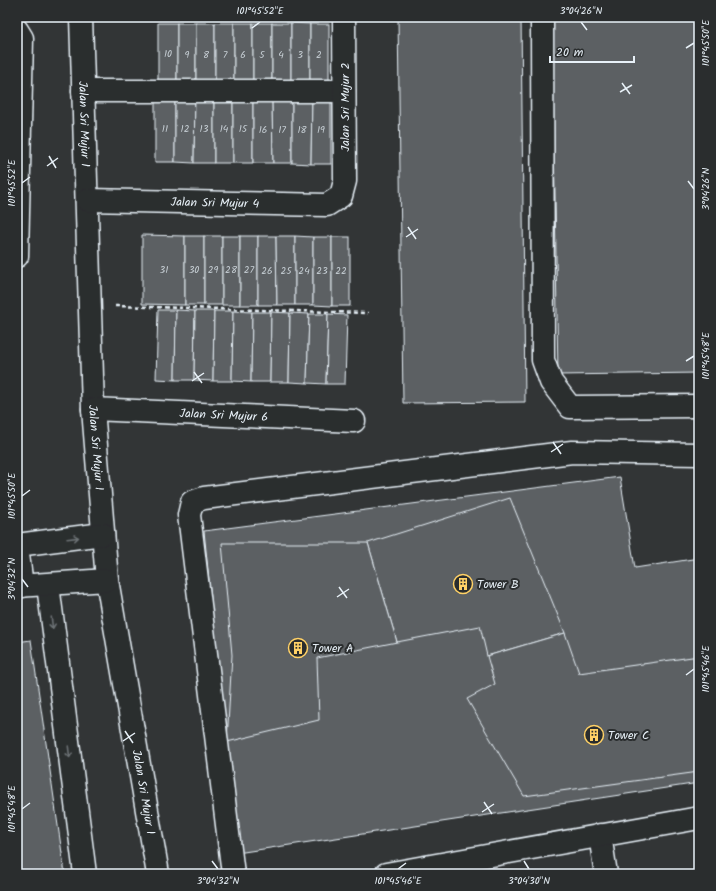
<svg xmlns="http://www.w3.org/2000/svg" width="716" height="891" font-family="Kalam,sans-serif">
  <style>
    .building { fill: #5c6063; stroke: #e8f1f8 }
    .lines { fill: none; stroke-linecap: round; stroke-linejoin: round }
    .minor-casing { stroke: #e8f1f8; stroke-width: 25 }
    .path { stroke: #e8f1f8; stroke-width: 2.5; stroke-dasharray: 4 3; stroke-linecap: butt }
    .minor { stroke: #2a2d2e; stroke-width: 22 }
    .oneway { stroke: #6c7275 }
    .ticks { fill: none; stroke: #e8f1f8; stroke-width: 1.5 }
    .labels { text-anchor: middle; dominant-baseline: central; stroke-width: 4; stroke-linejoin: round; paint-order: stroke }
    .number-label { font-size: 10px; fill: #c5cdd3 }
    .street-label { font-size: 12px; fill: #e8f1f8; stroke: #2a2d2e }
    .poi-label { font-size: 12px; fill: #e8f1f8; stroke: #2a2d2e; text-anchor: start }
    .neatline { fill: none; stroke: #e8f1f8; stroke-width: 1.5 }
    .ticks-label { font-size: 10px; text-anchor: middle; fill: #e8f1f8 }
  </style>
  <rect width="100%" height="100%" fill="#323536"/>
  <filter id="ink" filterUnits="userSpaceOnUse"><feTurbulence type="fractalNoise" baseFrequency=".025" numOctaves="2"/><feDisplacementMap in="SourceGraphic" scale="8" xChannelSelector="R" yChannelSelector="G"/><feConvolveMatrix kernelMatrix="1 2 1 2 8 2 1 2 1" color-interpolation-filters="sRGB"/></filter>
  <g filter="url(#ink)">
    <g class="building">
      <polygon points="398,17 521,17 525,402 403,403"/>
      <polygon points="552,17 699,17 699,373 558,375"/>
      <rect x="158" y="23" width="19" height="63"/>
      <rect x="177" y="23" width="19" height="63"/>
      <rect x="196" y="23" width="19" height="63"/>
      <polygon points="215,23 234,23 234,87 215,86"/>
      <rect x="234" y="23" width="19" height="64"/>
      <rect x="253" y="23" width="19" height="64"/>
      <rect x="272" y="23" width="19" height="64"/>
      <polygon points="291,23 310,24 310,87 291,87"/>
      <rect x="310" y="24" width="19" height="63"/>
      <polygon points="155,95 175,96 175,162 155,162"/>
      <polygon points="175,96 195,96 194,163 175,162"/>
      <polygon points="195,96 214,96 214,163 194,163"/>
      <rect x="214" y="96" width="19" height="67"/>
      <rect x="233" y="96" width="20" height="67"/>
      <polygon points="253,96 272,96 273,163 253,163"/>
      <polygon points="272,96 292,97 292,163 273,163"/>
      <polygon points="292,97 312,97 311,164 292,163"/>
      <polygon points="312,97 331,97 331,164 311,164"/>
      <polygon points="142,235 185,236 185,305 142,304"/>
      <rect x="185" y="236" width="19" height="69"/>
      <rect x="204" y="236" width="18" height="69"/>
      <rect x="222" y="236" width="18" height="69"/>
      <rect x="240" y="236" width="18" height="69"/>
      <polygon points="258,236 276,236 277,305 258,305"/>
      <polygon points="276,236 295,236 295,305 277,305"/>
      <polygon points="295,236 313,237 313,305 295,305"/>
      <polygon points="313,237 332,237 332,306 313,305"/>
      <rect x="332" y="237" width="18" height="69"/>
      <polygon points="158,310 176,310 175,380 156,379"/>
      <polygon points="176,310 195,311 194,380 175,380"/>
      <polygon points="195,311 214,311 213,381 194,380"/>
      <polygon points="214,311 233,311 232,381 213,381"/>
      <polygon points="233,311 252,312 251,382 232,381"/>
      <polygon points="252,312 271,312 270,382 251,382"/>
      <polygon points="271,312 290,313 289,382 270,382"/>
      <polygon points="290,313 309,314 307,383 289,382"/>
      <polygon points="309,314 328,314 326,384 307,383"/>
      <polygon points="328,314 347,315 345,384 326,384"/>
      <polygon points="620,477 635,568 699,558 699,783 237,853 204,531"/>
      <polygon points="510,498 565,633 487,656 480,626 397,642 368,543"/>
      <polygon points="222,543 368,543 397,642 317,658 319,720 227,742 232,655"/>
      <polygon points="565,633 579,673 699,656 699,772 524,796 467,699 495,684 487,656"/>
      <polygon points="31,640 65,874 17,874 17,642"/>
    </g>
    <g class="lines">
      <defs>
        <g id="minor">
          <path id="s1" d="M81,17l12,392 14,171 51,294"/>
          <polyline points="542,17 543,360 551,382 570,407 699,406"/>
          <polyline points="17,30 22,38 17,256"/>
          <polyline points="83,91 344,91"/>
          <path id="s2" d="M87,200l240,5 14,-9 4,-15 -1,-164"/>
          <path id="s3" d="M93,409l261,12"/>
          <polyline points="17,545 103,534"/>
          <polyline points="17,546 22,586"/>
          <polyline points="48,585 85,874"/>
          <polyline points="17,586 107,580"/>
          <polyline points="600,835 606,874"/>
          <polyline points="233,874 189,515 192,502 204,498 572,452 699,454"/>
          <polyline points="386,874 699,818"/>
        </g>
      </defs>
      <use href="#minor" class="minor-casing"/>
      <polyline class="path" points="115,306 368,313"/>
      <use href="#minor" class="minor"/>
    </g>
    <defs><path id="oneway-shaft" d="M-6 0H5M1.5-3L5.5 0L1.5 3" fill="none" stroke-width="1.6" stroke-linecap="round" stroke-linejoin="round"/></defs>
    <g class="oneway">
      <use href="#oneway-shaft" transform="translate(73 538) rotate(-7)"/>
      <use href="#oneway-shaft" transform="translate(52 623) rotate(83)"/>
      <use href="#oneway-shaft" transform="translate(69 752) rotate(83)"/>
    </g>
  </g>
  <path class="ticks" d="M581,22l6,8M252,28l8,-6M686,48l8,-5M622,83l8,11M620,92l12,-7M49,156l7,12M47,166l11,-8M688,181l6,8M22,183l8,-6M408,227l8,12M406,237l12,-8M686,361l8,-5M194,372l8,11M192,381l12,-8M553,442l8,12M551,452l12,-8M22,496l8,-6M22,579l6,8M339,587l8,11M337,597l12,-8M686,675l8,-6M125,731l8,12M123,741l12,-8M484,802l8,12M22,809l8,-6M482,812l12,-8M212,861l6,8M524,861l5,8M398,869l8,-6"/>
  <defs>
    <symbol id="building-ring" viewBox="-11 -11 22 22"><circle r="9.5" fill="#2a2d2e" stroke="#ffd166" stroke-width="1.5"/><path d="M-4-6H4V6H1V3H-1V6H-4ZM-2.5-4.3h1.7v1.8h-1.7ZM.8-4.3h1.7v1.8H.8ZM-2.5-1h1.7V.8h-1.7ZM.8-1h1.7V.8H.8Z" fill="#ffd166"/></symbol>
  </defs>
  <g fill-rule="evenodd">
    <use href="#building-ring" x="452" y="573" width="22" height="22"/>
    <use href="#building-ring" x="287" y="637" width="22" height="22"/>
    <use href="#building-ring" x="583" y="724" width="22" height="22"/>
  </g>
  <g class="labels">
    <g class="number-label">
      <text x="168" y="54">10</text>
      <text x="187" y="55">9</text>
      <text x="206" y="55">8</text>
      <text x="225" y="55">7</text>
      <text x="243" y="55">6</text>
      <text x="262" y="55">5</text>
      <text x="281" y="55">4</text>
      <text x="300" y="55">3</text>
      <text x="319" y="55">2</text>
      <text x="165" y="129">11</text>
      <text x="185" y="129">12</text>
      <text x="204" y="129">13</text>
      <text x="224" y="129">14</text>
      <text x="243" y="129">15</text>
      <text x="263" y="130">16</text>
      <text x="282" y="130">17</text>
      <text x="302" y="130">18</text>
      <text x="321" y="130">19</text>
      <text x="164" y="270">31</text>
      <text x="194" y="270">30</text>
      <text x="213" y="270">29</text>
      <text x="231" y="270">28</text>
      <text x="249" y="270">27</text>
      <text x="267" y="271">26</text>
      <text x="286" y="271">25</text>
      <text x="304" y="271">24</text>
      <text x="322" y="271">23</text>
      <text x="341" y="271">22</text>
    </g>
    <g class="street-label">
      <text transform="translate(345 107) rotate(-90)">Jalan Sri Mujur 2</text>
      <text stroke="none"><textPath href="#s1" startOffset="107">Jalan Sri Mujur 1</textPath></text>
      <text stroke="none"><textPath href="#s2" startOffset="128">Jalan Sri Mujur 4</textPath></text>
      <text stroke="none"><textPath href="#s3" startOffset="131">Jalan Sri Mujur 6</textPath></text>
      <text stroke="none"><textPath href="#s1" startOffset="431">Jalan Sri Mujur 1</textPath></text>
      <text stroke="none"><textPath href="#s1" startOffset="779">Jalan Sri Mujur 1</textPath></text>
    </g>
    <g class="poi-label">
      <text x="477" y="584">Tower B</text>
      <text x="312" y="648">Tower A</text>
      <text x="608" y="735">Tower C</text>
    </g>
  </g>
  <rect width="716" height="891" fill="none" stroke="#2a2d2e" stroke-width="44"/>
  <path d="M550 56v6h84v-6" fill="none" stroke="#e8f1f8" stroke-width="2"/>
  <text x="556" y="56" font-size="12" fill="#e8f1f8" stroke="#2a2d2e" stroke-width="3" paint-order="stroke">20 m</text>
  <rect x="22" y="22" width="672" height="847" class="neatline"/>
  <g class="ticks-label">
    <text x="260" y="14">101°45'52"E</text>
    <text x="581" y="14">3°04'26"N</text>
    <text transform="translate(705 43) rotate(-90)" y="4">101°45'50"E</text>
    <text transform="translate(11 183) rotate(-90)" y="4">101°45'52"E</text>
    <text transform="translate(705 189) rotate(-90)" y="4">3°04'26"N</text>
    <text transform="translate(705 356) rotate(-90)" y="4">101°45'48"E</text>
    <text transform="translate(11 496) rotate(-90)" y="4">101°45'50"E</text>
    <text transform="translate(11 579) rotate(-90)" y="4">3°04'32"N</text>
    <text transform="translate(705 669) rotate(-90)" y="4">101°45'46"E</text>
    <text transform="translate(11 809) rotate(-90)" y="4">101°45'48"E</text>
    <text x="218" y="884">3°04'32"N</text>
    <text x="398" y="884">101°45'46"E</text>
    <text x="529" y="884">3°04'30"N</text>
  </g>
</svg>
